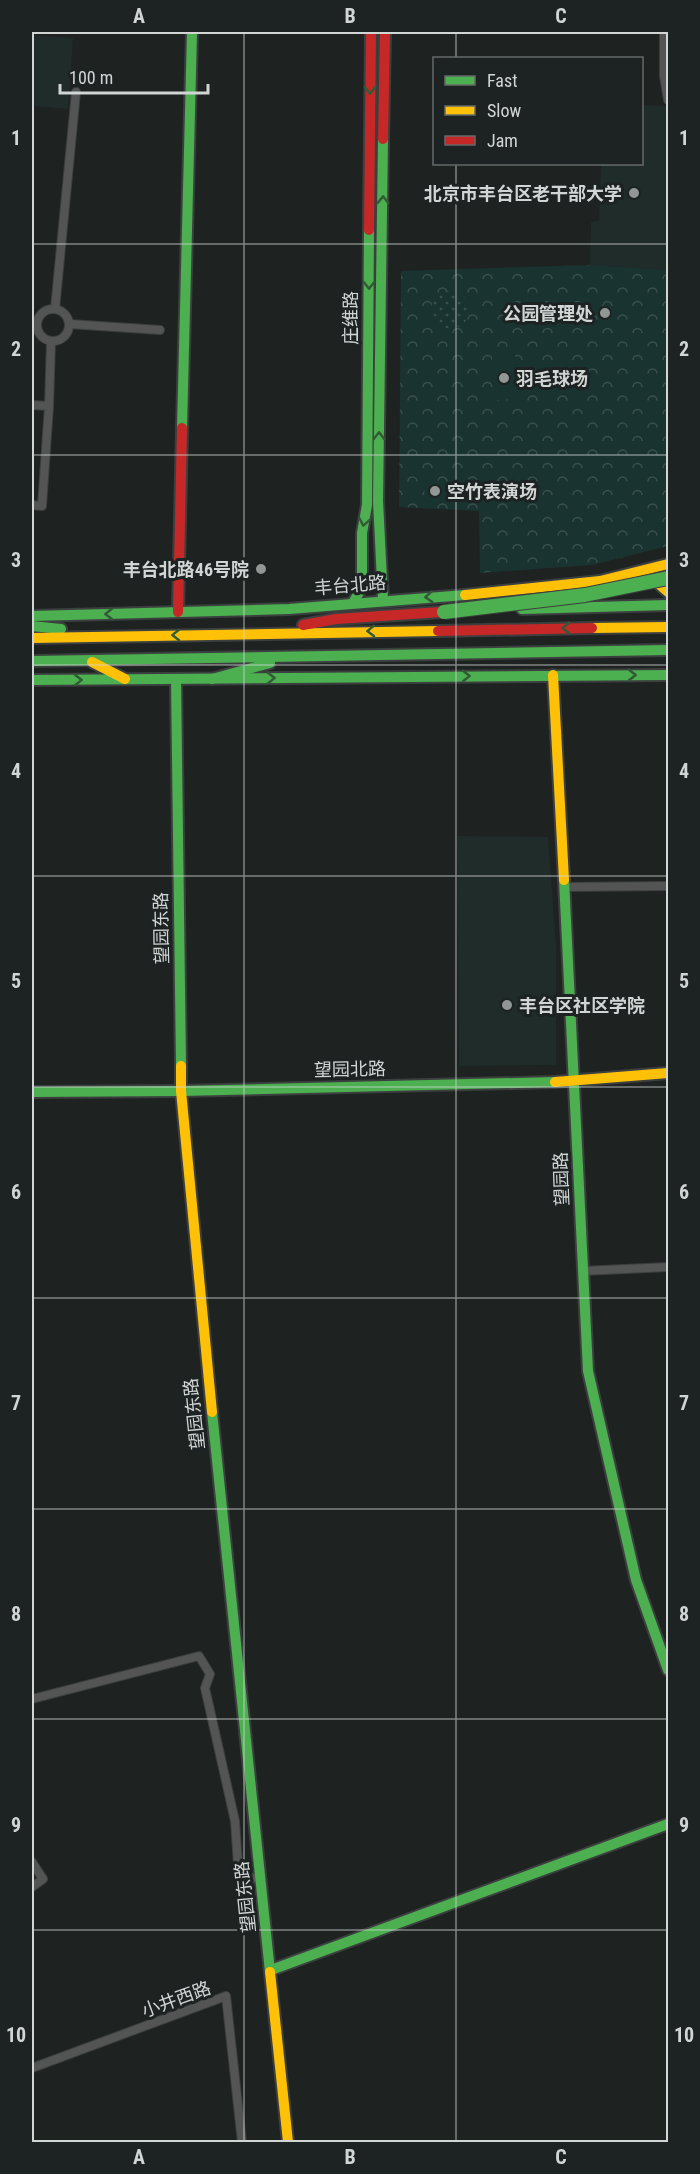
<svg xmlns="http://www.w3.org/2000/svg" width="700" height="2174" font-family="'Roboto Condensed','Noto Sans SC',sans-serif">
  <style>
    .built { fill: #1f2c2a }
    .park { fill: url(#park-crowns) }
    .garden { fill: url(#garden-dots) }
    .pitch { fill: #193330 }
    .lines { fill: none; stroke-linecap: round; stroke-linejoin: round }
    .street-casing { stroke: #3c3f3f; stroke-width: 10 }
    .fast-casing { stroke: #3c3f3f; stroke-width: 14 }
    .slow-casing { stroke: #3c3f3f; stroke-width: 14 }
    .jam-casing { stroke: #3c3f3f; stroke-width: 14 }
    .street { stroke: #525554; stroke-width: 8 }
    .fast { stroke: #4caf50; stroke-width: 10 }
    .slow { stroke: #ffc107; stroke-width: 10 }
    .jam { stroke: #c62828; stroke-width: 10 }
    .fast-bridge-casing { stroke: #3c3f3f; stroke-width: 16; stroke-linecap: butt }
    .fast-bridge { stroke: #4caf50; stroke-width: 14 }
    .oneway { stroke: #305b34 }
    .grid { fill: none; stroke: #d1d5d4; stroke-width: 1.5; stroke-opacity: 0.55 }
    .poi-dot { fill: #929695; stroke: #1d2322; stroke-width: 2 }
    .labels { text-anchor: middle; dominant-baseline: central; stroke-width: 6; stroke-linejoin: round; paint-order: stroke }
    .poi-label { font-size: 18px; font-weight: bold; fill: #d1d5d4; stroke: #1d2322; text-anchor: end }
    .street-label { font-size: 18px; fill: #d1d5d4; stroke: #1d2322 }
    .neatline { fill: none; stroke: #d1d5d4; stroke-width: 2 }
    .grid-label { font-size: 20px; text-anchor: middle; font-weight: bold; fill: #d1d5d4 }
  </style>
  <defs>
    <pattern id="park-crowns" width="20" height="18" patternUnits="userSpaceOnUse" patternTransform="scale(1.5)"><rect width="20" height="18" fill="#193330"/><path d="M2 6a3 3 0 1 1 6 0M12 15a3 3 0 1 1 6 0" fill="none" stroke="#39504d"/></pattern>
    <pattern id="garden-dots" width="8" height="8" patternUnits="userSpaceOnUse" patternTransform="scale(1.5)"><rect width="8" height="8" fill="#193330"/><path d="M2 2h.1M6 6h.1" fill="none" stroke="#39504d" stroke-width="1.8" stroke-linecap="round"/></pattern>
  </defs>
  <rect width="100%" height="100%" fill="#1e2221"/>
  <g class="built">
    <polygon points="32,35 73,38 68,109 32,106"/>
    <polygon points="642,105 667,106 668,120 668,270 590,265 591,222 599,221 601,164 642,164"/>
    <polygon points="457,836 548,837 556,946 556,1065 459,1066"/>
  </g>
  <polygon class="park" points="590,265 668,270 668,546 592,565 480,573 479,511 399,507 401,271"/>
  <circle class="garden" cx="450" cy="310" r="19"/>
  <g class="pitch">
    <polygon points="515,355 517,399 493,400 492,356"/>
    <polygon points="425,480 445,481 445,503 424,501"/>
  </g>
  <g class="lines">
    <defs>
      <g id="street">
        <polyline points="664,32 664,76 668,100"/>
        <polyline points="55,309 76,92"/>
        <circle cx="53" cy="325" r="16"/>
        <polyline points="69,324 160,330"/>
        <polyline points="32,405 49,406 42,506 32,505"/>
        <polyline points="49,406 51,341"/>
        <polyline points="564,887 668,886"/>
        <polyline points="582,1271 668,1267"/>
        <polyline points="32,1699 199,1656 210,1674 205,1688 235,1821 239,1880 261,1877"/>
        <polyline points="32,1862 43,1879 32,1887"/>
        <polyline points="32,2068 226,1996 242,2142"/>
      </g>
      <g id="fast">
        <polyline points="182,428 192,32"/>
        <polyline points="383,600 378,501 383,139"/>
        <polyline points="353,603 362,587 362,533 367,505 369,230"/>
        <polyline points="522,609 668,605"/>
        <polyline points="32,616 289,609 465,595"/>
        <polyline points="32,626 61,629"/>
        <polyline points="32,661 668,650"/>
        <polyline points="176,679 181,1066"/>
        <polyline points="212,679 270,663"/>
        <polyline points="32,680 668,675"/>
        <polyline points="564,880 588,1371 636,1580 668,1670"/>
        <polyline points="32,1092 181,1091 555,1082"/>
        <polyline points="212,1412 270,1972"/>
        <polyline points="271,1970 668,1824"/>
      </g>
      <g id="slow">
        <polyline points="653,579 668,592"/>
        <polyline points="465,595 600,581 668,564"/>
        <polyline points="592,628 668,627"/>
        <polyline points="32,638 438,631"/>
        <polyline points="92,662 125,679"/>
        <polyline points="553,675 564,880"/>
        <polyline points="181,1066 181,1091 212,1412"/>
        <polyline points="555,1082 668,1073"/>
        <polyline points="270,1972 288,2142"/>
      </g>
      <g id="jam">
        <polyline points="383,139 385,32"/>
        <polyline points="369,230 371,32"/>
        <polyline points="178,612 182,428"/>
        <polyline points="303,625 336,619 456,611"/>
        <polyline points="438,631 592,628"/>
      </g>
    </defs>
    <use href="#street" class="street-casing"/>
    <use href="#fast" class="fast-casing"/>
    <use href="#slow" class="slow-casing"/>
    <use href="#jam" class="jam-casing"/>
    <use href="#street" class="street"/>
    <use href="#fast" class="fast"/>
    <use href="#slow" class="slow"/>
    <use href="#jam" class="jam"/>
    <defs>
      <polyline id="fast-bridge" points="444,612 585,595 668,578"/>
    </defs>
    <use href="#fast-bridge" class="fast-bridge-casing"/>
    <use href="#fast-bridge" class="fast-bridge"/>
  </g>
  <defs><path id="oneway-chevron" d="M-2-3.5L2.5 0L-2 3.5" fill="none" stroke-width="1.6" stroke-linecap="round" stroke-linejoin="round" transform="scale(1.5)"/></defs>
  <g class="oneway">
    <use href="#oneway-chevron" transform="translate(370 90) rotate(90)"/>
    <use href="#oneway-chevron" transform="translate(383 200) rotate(-89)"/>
    <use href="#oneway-chevron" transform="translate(369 285) rotate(90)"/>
    <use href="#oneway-chevron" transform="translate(379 436) rotate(-89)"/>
    <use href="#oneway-chevron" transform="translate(364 522) rotate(100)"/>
    <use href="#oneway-chevron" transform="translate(429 597) rotate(176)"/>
    <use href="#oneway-chevron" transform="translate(109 614) rotate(179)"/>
    <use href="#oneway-chevron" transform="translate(566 628) rotate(179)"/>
    <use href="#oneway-chevron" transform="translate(371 631) rotate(179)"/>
    <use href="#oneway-chevron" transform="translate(176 635) rotate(179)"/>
    <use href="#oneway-chevron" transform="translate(632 675)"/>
    <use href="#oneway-chevron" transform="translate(466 676) rotate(-1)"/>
    <use href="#oneway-chevron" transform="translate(271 678) rotate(-1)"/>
    <use href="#oneway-chevron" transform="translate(78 680) rotate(-1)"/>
  </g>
  <path class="grid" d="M244,32v2110M456,32v26M456,164v1978M32,244h636M32,455h636M32,665h636M32,876h636M32,1087h636M32,1298h636M32,1509h636M32,1719h636M32,1930h636"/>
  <g class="poi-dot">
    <circle cx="634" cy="193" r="6"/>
    <circle cx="605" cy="313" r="6"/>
    <circle cx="504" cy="378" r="6"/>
    <circle cx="435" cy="491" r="6"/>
    <circle cx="261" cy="569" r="6"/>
    <circle cx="507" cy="1005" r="6"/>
  </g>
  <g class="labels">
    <g class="poi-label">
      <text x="622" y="193">北京市丰台区老干部大学</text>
      <text x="593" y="313">公园管理处</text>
      <text x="516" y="378" text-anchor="start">羽毛球场</text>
      <text x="447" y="491" text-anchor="start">空竹表演场</text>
      <text x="249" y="569">丰台北路46号院</text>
      <text x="519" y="1005" text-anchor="start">丰台区社区学院</text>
    </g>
    <g class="street-label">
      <text transform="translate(350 318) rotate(-90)">庄维路</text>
      <text transform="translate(350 585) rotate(-5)">丰台北路</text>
      <text transform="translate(161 928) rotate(-91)">望园东路</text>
      <text transform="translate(350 1069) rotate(-1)">望园北路</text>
      <text transform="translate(561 1179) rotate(-92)">望园路</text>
      <text transform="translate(194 1414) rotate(-96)">望园东路</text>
      <text transform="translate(245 1897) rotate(-96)">望园东路</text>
      <text transform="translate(176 1999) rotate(-20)">小井西路</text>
    </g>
  </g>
  <rect width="700" height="2174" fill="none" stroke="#1d2322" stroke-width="66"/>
  <rect x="433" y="57" width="210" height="108" fill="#1d2322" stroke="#656a69" stroke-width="1.5"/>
  <rect x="445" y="76" width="30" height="9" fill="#4caf50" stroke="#656a69" stroke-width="1.5"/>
  <text x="487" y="87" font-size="18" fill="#d1d5d4">Fast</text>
  <rect x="445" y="106" width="30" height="9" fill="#ffc107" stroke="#656a69" stroke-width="1.5"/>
  <text x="487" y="117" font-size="18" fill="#d1d5d4">Slow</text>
  <rect x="445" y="136" width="30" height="9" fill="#c62828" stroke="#656a69" stroke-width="1.5"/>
  <text x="487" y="147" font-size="18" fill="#d1d5d4">Jam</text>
  <path d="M60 84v9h148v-9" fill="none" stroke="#d1d5d4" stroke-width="3"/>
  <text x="69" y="84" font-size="18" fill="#d1d5d4" stroke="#1d2322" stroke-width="4.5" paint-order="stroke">100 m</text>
  <rect x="33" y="33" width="634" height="2108" class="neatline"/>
  <g class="grid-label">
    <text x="139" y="23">A</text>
    <text x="350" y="23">B</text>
    <text x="561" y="23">C</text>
    <text x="16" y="145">1</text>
    <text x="684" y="145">1</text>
    <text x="16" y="356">2</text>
    <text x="684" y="356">2</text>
    <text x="16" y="567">3</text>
    <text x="684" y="567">3</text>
    <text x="16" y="778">4</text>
    <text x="684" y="778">4</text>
    <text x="16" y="988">5</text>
    <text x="684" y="988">5</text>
    <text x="16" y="1199">6</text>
    <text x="684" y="1199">6</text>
    <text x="16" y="1410">7</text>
    <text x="684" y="1410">7</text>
    <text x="16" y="1621">8</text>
    <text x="684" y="1621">8</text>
    <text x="16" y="1832">9</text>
    <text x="684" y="1832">9</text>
    <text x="16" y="2042">10</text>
    <text x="684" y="2042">10</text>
    <text x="139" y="2164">A</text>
    <text x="350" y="2164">B</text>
    <text x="561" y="2164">C</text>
  </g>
</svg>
